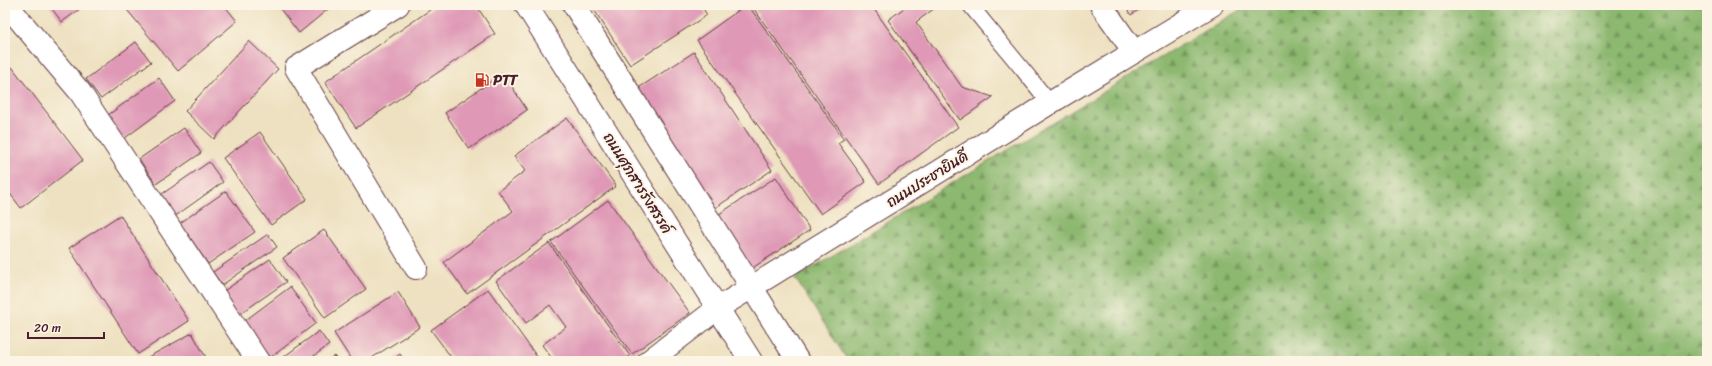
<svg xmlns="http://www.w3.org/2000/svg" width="1712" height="366" font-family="Sriracha,'Playpen Sans Thai',sans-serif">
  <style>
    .forest { fill: url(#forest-firs); stroke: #6b6c4d }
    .building { fill: #df99b6 }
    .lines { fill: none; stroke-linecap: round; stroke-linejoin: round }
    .service-casing { stroke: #633c42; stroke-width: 17 }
    .minor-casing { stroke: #633c42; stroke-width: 24 }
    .tertiary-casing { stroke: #633c42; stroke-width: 24 }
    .service { stroke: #fff; stroke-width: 15 }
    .minor { stroke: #fff; stroke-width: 22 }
    .tertiary { stroke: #fff; stroke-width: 22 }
    .labels { text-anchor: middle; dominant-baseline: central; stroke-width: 4; stroke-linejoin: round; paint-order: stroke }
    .poi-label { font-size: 15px; font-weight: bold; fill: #4a1f2b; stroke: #fcf5e5; text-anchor: start }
    .street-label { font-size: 15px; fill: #4a1f2b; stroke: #fcf5e5 }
  </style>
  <defs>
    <pattern id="forest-firs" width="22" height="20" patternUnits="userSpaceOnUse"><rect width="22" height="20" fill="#8cb86f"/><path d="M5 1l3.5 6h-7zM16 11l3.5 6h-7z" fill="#74955b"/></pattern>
  </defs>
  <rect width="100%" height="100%" fill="#fcf5e5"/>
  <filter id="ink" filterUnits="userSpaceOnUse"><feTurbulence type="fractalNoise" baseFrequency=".025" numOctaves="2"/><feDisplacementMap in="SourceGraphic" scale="8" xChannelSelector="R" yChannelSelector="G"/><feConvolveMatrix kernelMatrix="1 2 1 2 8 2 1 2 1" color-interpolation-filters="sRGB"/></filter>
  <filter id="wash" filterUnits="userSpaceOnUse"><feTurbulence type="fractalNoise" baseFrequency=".012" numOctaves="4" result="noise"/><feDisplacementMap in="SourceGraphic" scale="16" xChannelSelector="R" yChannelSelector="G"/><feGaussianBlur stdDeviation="0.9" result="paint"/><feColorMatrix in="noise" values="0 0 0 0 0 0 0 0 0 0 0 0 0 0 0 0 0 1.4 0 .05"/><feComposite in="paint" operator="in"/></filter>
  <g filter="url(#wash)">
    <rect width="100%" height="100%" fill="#eee1c1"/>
    <polygon class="forest" points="1248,5 1707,5 1707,361 848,361 795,278"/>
    <g id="blocks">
      <g class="building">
        <polygon points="49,5 85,5 62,22"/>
        <polygon points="123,5 224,5 237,21 178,71"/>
        <polygon points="277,5 333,5 299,33"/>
        <polygon points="437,5 476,5 495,34 356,128 325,82"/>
        <polygon points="591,5 701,5 707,15 630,65"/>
        <polygon points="746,5 748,5 844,139 838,143 866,182 821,214 697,40"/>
        <polygon points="751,5 871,5 958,127 879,184"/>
        <polygon points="908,5 939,5 916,22 962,87 993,97 960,120 888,20"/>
        <polygon points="1124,5 1146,5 1131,15"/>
        <polygon points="249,41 278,69 214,139 185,111"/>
        <polygon points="136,42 151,62 101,99 86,79"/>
        <polygon points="694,52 772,170 715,208 637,89"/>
        <polygon points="12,67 83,160 21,208 5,187 5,73"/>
        <polygon points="503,73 527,110 469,149 445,113"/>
        <polygon points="159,78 175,101 121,141 104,118"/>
        <polygon points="567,118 616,186 467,294 444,262 513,211 498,191 525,171 514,156"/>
        <polygon points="184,128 201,153 156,184 139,159"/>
        <polygon points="260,132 307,199 271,225 223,158"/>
        <polygon points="209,162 223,182 174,217 159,196"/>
        <polygon points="776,177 810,230 751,269 716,216"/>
        <polygon points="226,191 255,232 208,264 180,223"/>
        <polygon points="608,200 690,313 632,354 551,242"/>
        <polygon points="120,215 189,321 138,354 69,248"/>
        <polygon points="324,230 366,289 325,318 283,258"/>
        <polygon points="268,234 277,247 222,285 213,272"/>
        <polygon points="549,243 630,356 623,361 554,361 542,345 566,327 550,305 526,323 496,281"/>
        <polygon points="270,259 286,282 237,316 221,293"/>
        <polygon points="290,287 316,323 270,358 243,322"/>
        <polygon points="488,289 540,361 454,361 431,330"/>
        <polygon points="398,292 420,327 367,361 352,361 334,333"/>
        <polygon points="319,331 329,345 307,361 278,361"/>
        <polygon points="192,333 208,361 141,361"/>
        <polygon points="400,354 405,361 391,361"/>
        <polygon points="334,356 338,361 326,361"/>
      </g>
    </g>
  </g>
  <g filter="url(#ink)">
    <use href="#blocks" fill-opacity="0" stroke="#633c42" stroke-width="1"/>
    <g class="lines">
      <defs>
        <polyline id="service" points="970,5 1050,103"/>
        <g id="minor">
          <polyline points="7,5 80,92 258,361"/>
          <polyline points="398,5 296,68 416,268"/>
          <polyline points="1101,5 1134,52"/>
        </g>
        <g id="tertiary">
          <polyline points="526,5 751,361"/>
          <polyline points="574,5 798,361"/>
          <polyline points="649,361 718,308 1050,103 1212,5"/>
        </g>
      </defs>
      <use href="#service" class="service-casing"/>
      <use href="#minor" class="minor-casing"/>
      <use href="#tertiary" class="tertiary-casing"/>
      <use href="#service" class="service"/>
      <use href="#minor" class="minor"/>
      <use href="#tertiary" class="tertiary"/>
    </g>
  </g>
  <defs>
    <symbol id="fuel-bare" viewBox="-9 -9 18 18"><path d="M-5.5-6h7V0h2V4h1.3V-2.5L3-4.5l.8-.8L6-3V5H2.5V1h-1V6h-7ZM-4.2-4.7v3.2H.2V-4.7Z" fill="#c8321e" stroke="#fcf5e5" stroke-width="2.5" paint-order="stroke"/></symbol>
  </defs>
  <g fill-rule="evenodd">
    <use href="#fuel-bare" x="472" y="70" width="20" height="20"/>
  </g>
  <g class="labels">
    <g class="poi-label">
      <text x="493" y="80">PTT</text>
    </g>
    <g class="street-label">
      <text transform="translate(927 179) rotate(-32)">ถนนประชายินดี</text>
      <text transform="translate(638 183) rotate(58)">ถนนศุภสารรังสรรค์</text>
    </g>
  </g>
  <rect width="1712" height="366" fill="none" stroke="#fcf5e5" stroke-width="20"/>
  <path d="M28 332v6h76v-6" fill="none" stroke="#4a1f2b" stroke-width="2"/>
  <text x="34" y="332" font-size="12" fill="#4a1f2b" stroke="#fcf5e5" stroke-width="3" paint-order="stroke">20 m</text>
</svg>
